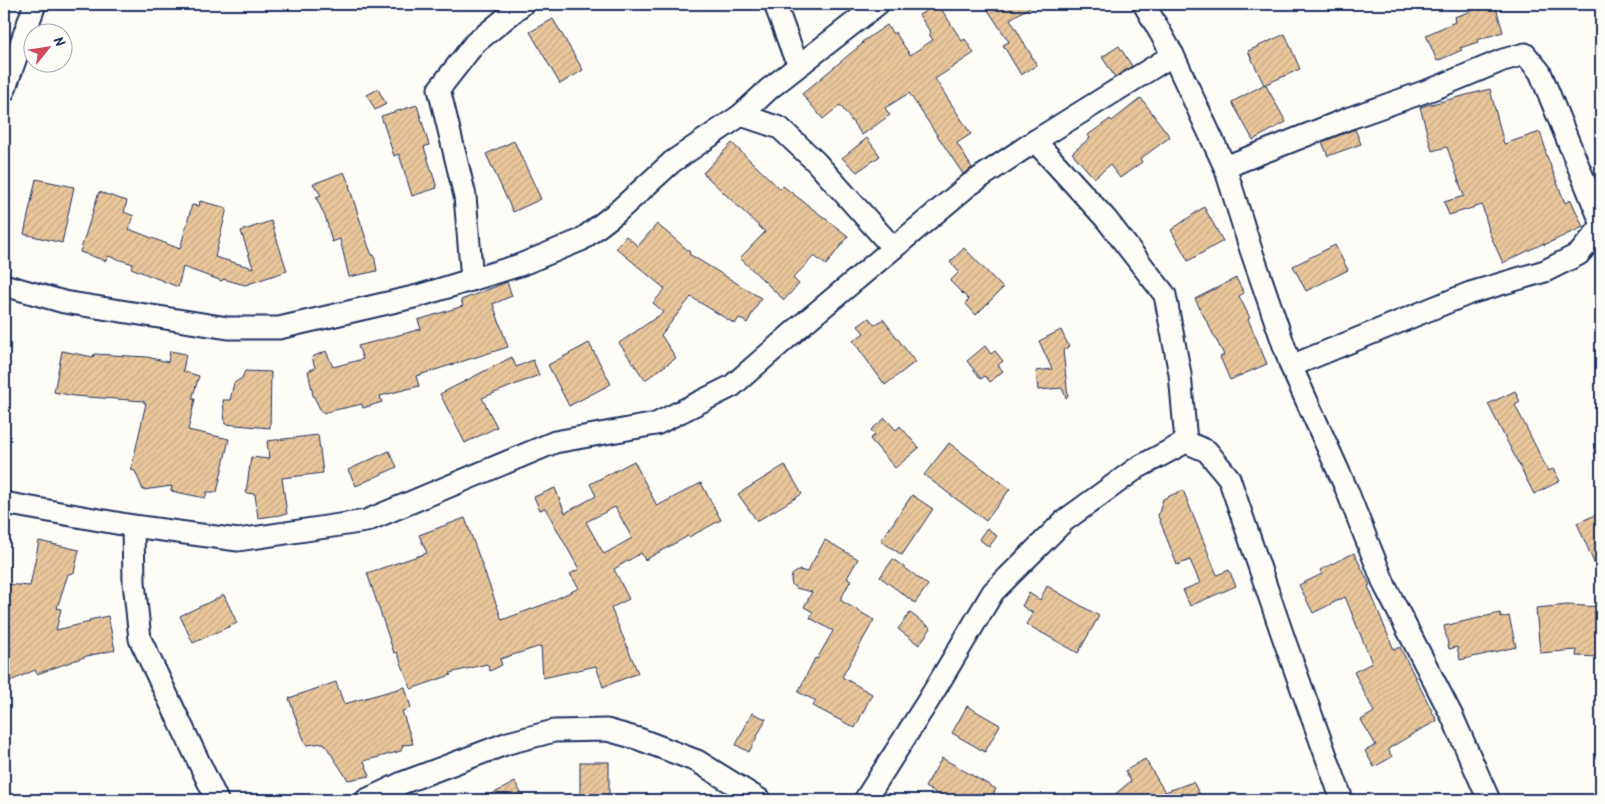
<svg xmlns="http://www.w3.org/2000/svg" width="1605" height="804" font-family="Kalam,sans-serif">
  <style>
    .building { fill: url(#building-hatch); stroke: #1b2f5e; fill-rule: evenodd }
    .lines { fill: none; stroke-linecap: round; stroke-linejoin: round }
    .minor-casing { stroke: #1b2f5e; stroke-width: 25 }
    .minor { stroke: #fdfcf7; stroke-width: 21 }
  </style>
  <defs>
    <pattern id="building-hatch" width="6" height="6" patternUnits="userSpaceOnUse" patternTransform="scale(1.25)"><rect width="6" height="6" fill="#eac69b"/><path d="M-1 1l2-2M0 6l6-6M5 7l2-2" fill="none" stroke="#c8aa88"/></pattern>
  </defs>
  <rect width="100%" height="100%" fill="#fdfcf7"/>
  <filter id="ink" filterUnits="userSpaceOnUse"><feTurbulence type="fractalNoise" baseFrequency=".02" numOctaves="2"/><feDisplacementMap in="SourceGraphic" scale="10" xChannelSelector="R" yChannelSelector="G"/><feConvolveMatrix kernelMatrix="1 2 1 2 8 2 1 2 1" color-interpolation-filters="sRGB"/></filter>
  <g filter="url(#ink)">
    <g class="building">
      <polygon points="937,4 938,4 962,41 965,39 974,53 935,79 971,134 957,143 972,168 963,174 909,93 885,108 890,115 862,135 840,105 823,119 802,94 863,43 862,42 887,25 893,34 895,32 910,55 933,40 929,34 931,33 919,15"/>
      <polygon points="984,4 1035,4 1010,19 1037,65 1021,75 1003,45 1009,42"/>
      <polygon points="1488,4 1495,4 1503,32 1477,40 1478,42 1460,48 1462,50 1437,61 1426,35 1455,22 1454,17 1472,11 1471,9"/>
      <polygon points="553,19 583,70 560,84 530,32"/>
      <polygon points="1285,34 1300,69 1264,85 1248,51"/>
      <polygon points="1119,46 1132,66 1115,77 1102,57"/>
      <polygon points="1265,84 1286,122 1253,140 1232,102"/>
      <polygon points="378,89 386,104 375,110 367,95"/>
      <polygon points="1490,89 1504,144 1540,132 1546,150 1545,151 1565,203 1571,200 1583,227 1544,245 1544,243 1503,263 1488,230 1489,230 1482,205 1449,215 1444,202 1464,196 1447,147 1432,151 1420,107"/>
      <polygon points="1141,98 1170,137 1140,159 1142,162 1120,178 1110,165 1094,178 1072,153 1090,138 1088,135 1110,119 1112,121"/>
      <polygon points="417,105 429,145 424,147 437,188 412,196 399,154 394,156 381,116"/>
      <polygon points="1355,129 1361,144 1328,156 1322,142"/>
      <polygon points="867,138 880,156 857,172 842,158"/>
      <polygon points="514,141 541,199 513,212 486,154"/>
      <polygon points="732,143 780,189 783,186 848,236 826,265 814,256 793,278 799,284 784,300 740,258 765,232 703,173"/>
      <polygon points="344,172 350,186 349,186 368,245 372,255 374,255 377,271 349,277 340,239 332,242 326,219 316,197 321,195 313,184"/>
      <polygon points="36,179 74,187 62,243 24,234"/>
      <polygon points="99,192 127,201 124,212 134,216 129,229 180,249 192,205 199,206 200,201 227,208 215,257 253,268 241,231 271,221 287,271 245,285 223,279 222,281 183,267 178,287 131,268 133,264 108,256 106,261 80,252"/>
      <polygon points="1204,207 1223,241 1188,261 1171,230"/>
      <polygon points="657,224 690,252 689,254 761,298 747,323 739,318 735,324 691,297 661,335 676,358 645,380 619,343 664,312 653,303 665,289 616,248 626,236 638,246"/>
      <polygon points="1335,245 1348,270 1306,291 1293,266"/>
      <polygon points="964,248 1003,288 976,315 965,303 969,300 950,281 959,272 950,262"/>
      <polygon points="1236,278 1244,293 1239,296 1250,318 1248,319 1267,364 1230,380 1220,357 1224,355 1195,299"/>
      <polygon points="507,282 512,296 493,304 508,347 416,376 419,386 380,396 382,402 363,408 362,404 322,413 313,395 308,371 315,368 312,357 326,351 333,367 363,359 358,346 421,329 418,320 463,306 461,300"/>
      <polygon points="869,318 875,325 883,319 915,362 885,385 853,341 864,333 858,326"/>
      <polygon points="1061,330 1069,347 1063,350 1068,397 1066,398 1062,388 1038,390 1036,371 1052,369 1039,341"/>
      <polygon points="589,343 611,384 569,406 548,365"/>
      <polygon points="985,346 991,354 995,351 1003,361 998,365 1003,371 990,382 985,376 981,379 967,361"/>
      <polygon points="62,351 93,357 94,354 147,357 168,362 170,351 186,354 183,371 199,376 192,399 195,399 188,430 229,439 217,492 207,492 205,498 171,491 172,486 143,490 135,471 131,470 146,403 144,403 144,401 74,396 54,392"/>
      <polygon points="512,357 516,367 533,360 539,375 482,398 497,427 465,443 440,394"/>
      <polygon points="245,371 271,372 270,428 225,424 223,400 230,400 234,383 242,378"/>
      <polygon points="1515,391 1520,402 1515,405 1548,471 1553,469 1560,481 1534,494 1488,404"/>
      <polygon points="885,418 896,430 900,426 919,448 895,468 870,439 875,435 871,430"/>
      <polygon points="318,435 323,473 282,478 287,514 258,518 255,494 246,493 251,457 269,459 267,441"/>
      <polygon points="949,443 1010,489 986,521 924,475"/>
      <polygon points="389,451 397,467 356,486 348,470"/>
      <path d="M634,461l23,45 44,-23 20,37 -32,17 -1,-1 -43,24 -4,-7 -27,16 15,30 -18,9 27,65 -35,14 -7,-21 -53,12 -2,-32 -41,13 2,6 -12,6 -3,-7 -37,9 1,2 -40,14 -14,-37 -3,1 -27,-80 60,-20 -8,-18 46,-17 37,102 43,-16 34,-16 -9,-14 9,-5 -34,-61 -5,2 -6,-13 21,-9 10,25 31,-17 -6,-12zM615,507l17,31 -28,16 -18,-32z"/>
      <polygon points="785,465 802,494 757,521 738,494"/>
      <polygon points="1183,490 1217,575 1229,570 1236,586 1190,606 1183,590 1200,583 1190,560 1177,565 1158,516 1163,499"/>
      <polygon points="912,495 933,509 902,555 881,541"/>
      <polygon points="1598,514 1601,522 1601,579 1577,523"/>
      <polygon points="987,528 997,536 989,547 979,539"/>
      <polygon points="825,540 858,559 847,578 851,580 840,600 874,620 842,677 872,694 855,728 813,706 816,701 798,692 815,658 817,659 833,631 810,618 813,612 804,607 812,592 796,588 792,585 791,580 792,575 796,572 800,570 807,572"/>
      <polygon points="39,541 79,550 74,573 68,574 57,608 61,609 56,630 90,622 89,620 108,616 115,650 87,656 37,674 35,670 4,684 4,584 30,586"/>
      <polygon points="1354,553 1370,585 1368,586 1394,650 1400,647 1437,721 1418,731 1388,749 1392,757 1374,767 1365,751 1376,745 1361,720 1374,712 1354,672 1372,663 1345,597 1313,613 1299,585 1322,574 1320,570"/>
      <polygon points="893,559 928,585 915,603 880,577"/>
      <polygon points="1047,586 1099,616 1078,653 1026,624 1033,613 1022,606 1029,593 1040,600"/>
      <polygon points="224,595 237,623 193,643 180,616"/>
      <polygon points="1568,605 1601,607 1601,657 1576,656 1577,650 1540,653 1536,608"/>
      <polygon points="910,613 931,628 919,645 898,629"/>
      <polygon points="1500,613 1501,618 1509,616 1516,647 1460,660 1457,647 1449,649 1444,626"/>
      <polygon points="336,682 344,704 405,687 411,708 402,711 413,744 403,745 401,751 364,761 370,776 348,780 324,743 306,745 296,719 289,698"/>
      <polygon points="967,706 1000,725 985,752 952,733"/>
      <polygon points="752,713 766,719 749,752 736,745"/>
      <polygon points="942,758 996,789 990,800 948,800 925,787"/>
      <polygon points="1145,759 1165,792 1193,782 1203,800 1108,800 1131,781 1125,771"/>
      <rect x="580" y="762" width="29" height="38"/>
      <polygon points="515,782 525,800 481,800"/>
    </g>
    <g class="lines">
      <defs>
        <g id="minor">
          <polyline points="775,4 793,53 801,64"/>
          <polyline points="1144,4 1173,55 1225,167 1251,250 1291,366 1346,488 1385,586 1452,716 1489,800"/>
          <polyline points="4,91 35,4"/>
          <polyline points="741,115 780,128 816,162 893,248"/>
          <polyline points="1035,141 1106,219 1165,295 1180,374 1186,442"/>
          <polyline points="1225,167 1350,118 1438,87 1503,60 1525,54 1540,72 1601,222"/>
          <polyline points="472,280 465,196 439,89 475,43 523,4"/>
          <polyline points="4,285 64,302 228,328 279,328 418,296 520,265 581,240 616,213 672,162 741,115 769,89 878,4"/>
          <polyline points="1291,366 1470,293 1545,271 1579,254 1601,227"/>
          <polyline points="4,503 133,526 238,540 366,521 555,442 656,424 732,386 804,323 969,185 1035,141 1173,55"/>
          <polyline points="133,526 134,582 140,639 217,800"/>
          <polyline points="366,800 402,783 508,743 554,731 607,730 639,739 697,761 760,800"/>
          <polyline points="865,800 928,701 993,592 1064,521 1137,468 1186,442 1207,451 1229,478 1285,642 1342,800"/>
        </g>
      </defs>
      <use href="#minor" class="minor-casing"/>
      <use href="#minor" class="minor"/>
    </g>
  </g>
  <rect width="1605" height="804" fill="none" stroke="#fdfcf7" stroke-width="20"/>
  <rect x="10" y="10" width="1585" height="784" fill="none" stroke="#1b2f5e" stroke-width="2" filter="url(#ink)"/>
  <g transform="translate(48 48) rotate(60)"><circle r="24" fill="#fdfcf7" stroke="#a3aaba"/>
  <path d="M0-4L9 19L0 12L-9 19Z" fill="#d1495b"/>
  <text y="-8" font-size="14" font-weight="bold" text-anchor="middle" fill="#1b2f5e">N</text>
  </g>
</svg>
